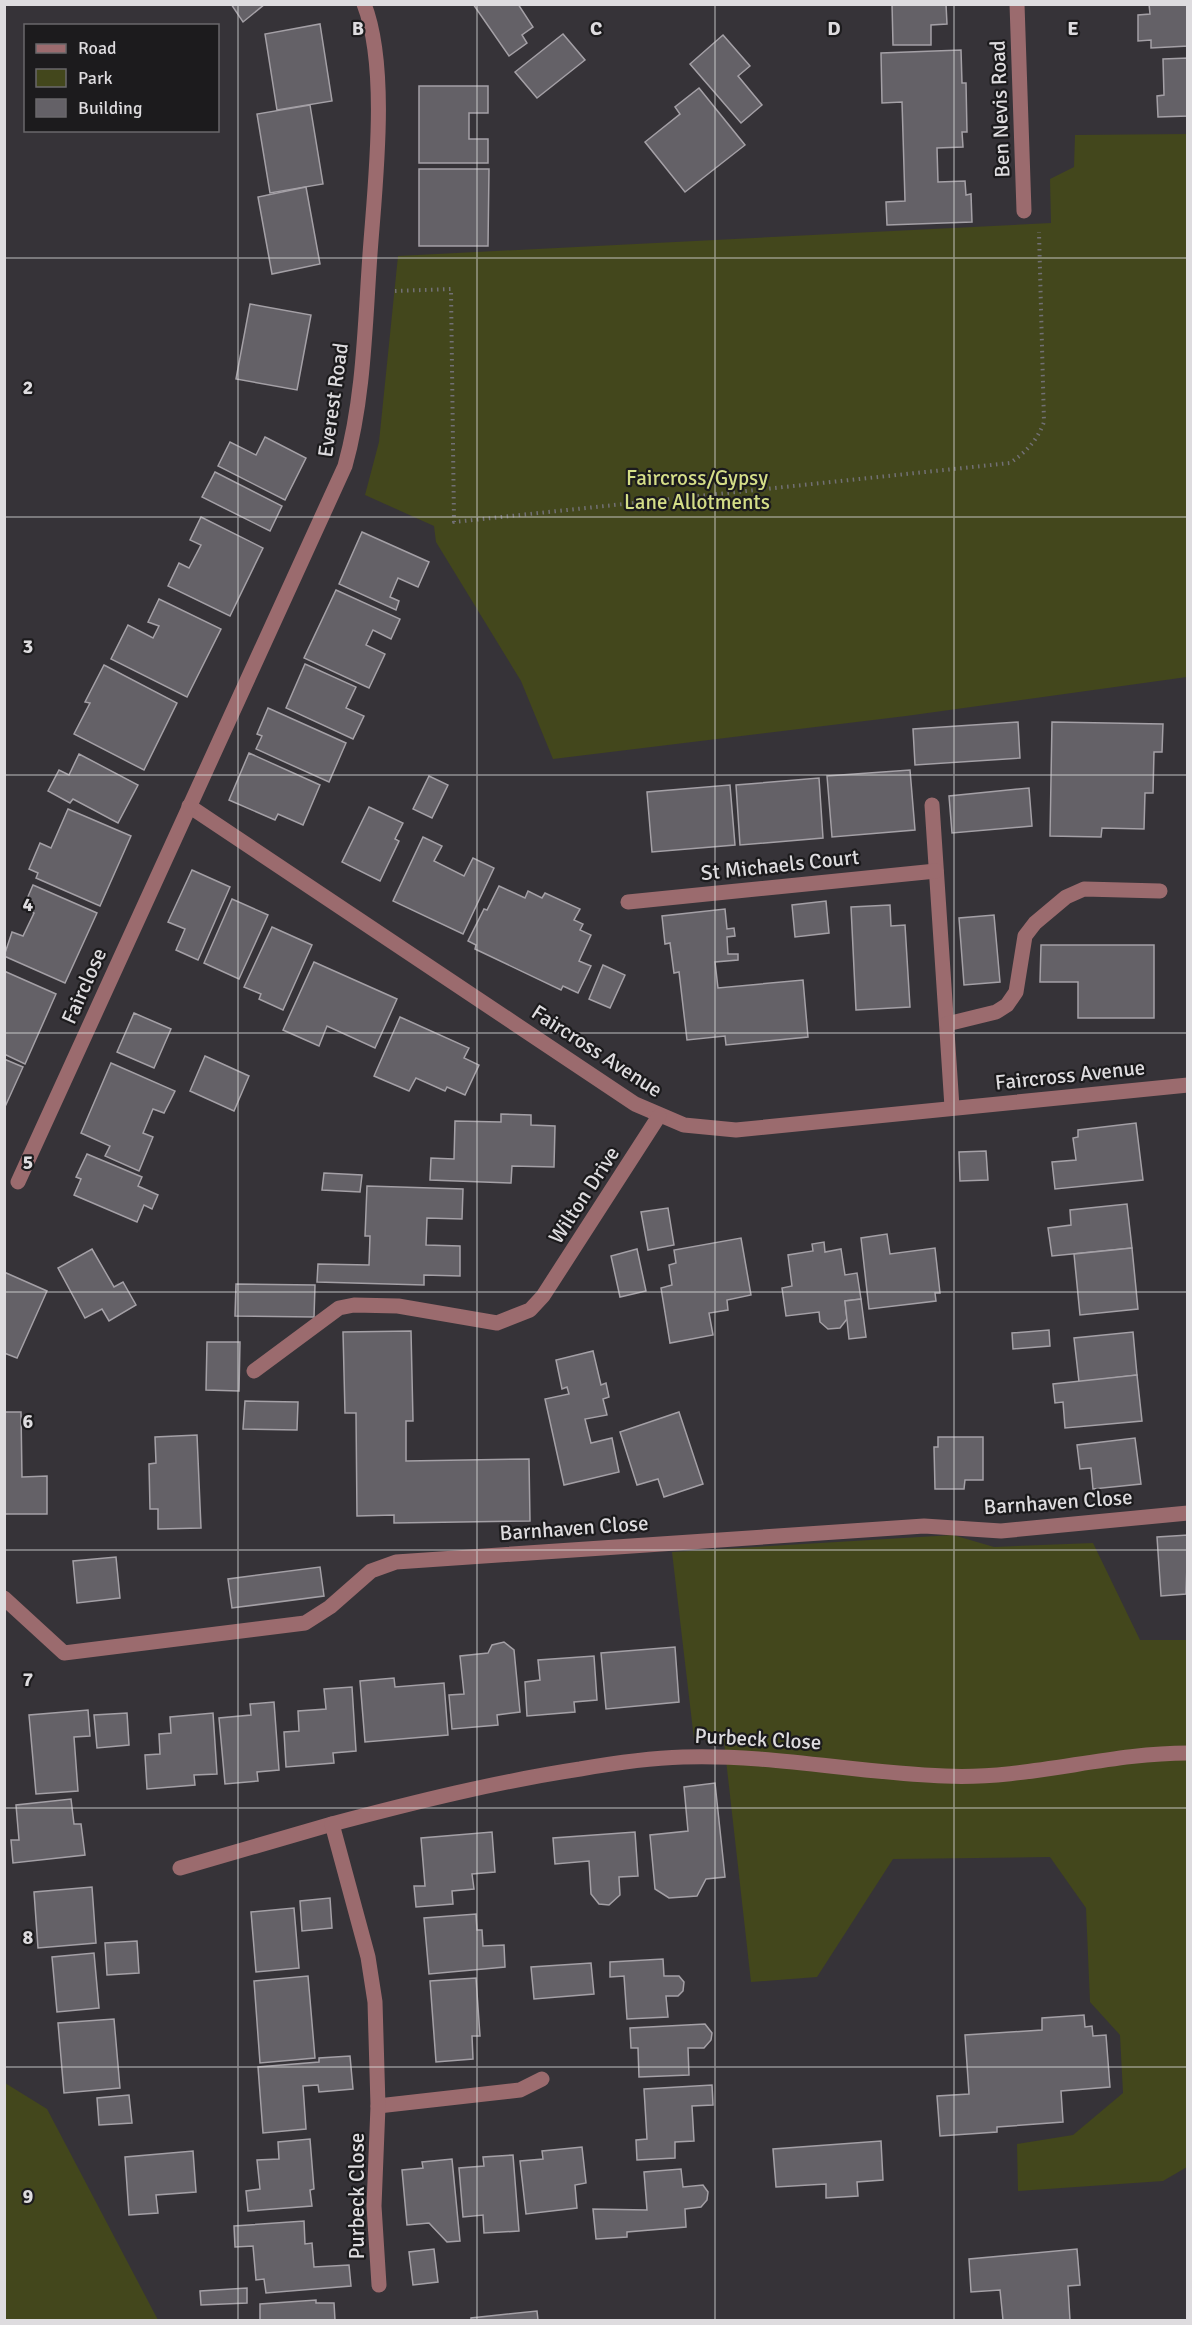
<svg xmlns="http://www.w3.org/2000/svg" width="1192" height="2325" font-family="Signika,sans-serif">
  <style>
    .green { fill: #43471c }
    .building { fill: #646167; stroke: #a4a0a6; stroke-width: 1.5 }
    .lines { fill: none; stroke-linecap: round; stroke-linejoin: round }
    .path { stroke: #727074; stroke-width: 4; stroke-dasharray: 1.5 4.5; stroke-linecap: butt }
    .minor { stroke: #9b6b6e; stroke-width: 15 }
    .grid { fill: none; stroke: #dedcdf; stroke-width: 1.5; stroke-opacity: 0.55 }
    .labels { text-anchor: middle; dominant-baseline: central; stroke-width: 4.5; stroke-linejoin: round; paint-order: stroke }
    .street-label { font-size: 21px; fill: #dedcdf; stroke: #1c1b1d }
    .park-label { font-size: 21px; fill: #d4dd87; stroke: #1c1b1d }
    .grid-label { font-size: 20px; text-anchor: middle; font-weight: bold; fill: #dedcdf; stroke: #1c1b1d; stroke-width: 4.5; stroke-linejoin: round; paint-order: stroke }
  </style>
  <rect width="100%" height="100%" fill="#363338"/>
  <g class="green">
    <polygon points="1187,134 1187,677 906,716 553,759 521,681 436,542 434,526 365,495 379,442 398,256 1051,223 1050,179 1074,167 1075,135"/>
    <polygon points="953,1535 994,1547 1093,1543 1140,1640 1187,1640 1187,2167 1163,2181 1018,2191 1017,2144 1073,2135 1123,2093 1120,2035 1090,2002 1086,1908 1050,1857 893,1859 817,1977 751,1982 724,1742 694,1739 672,1552"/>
    <polygon points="5,2083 47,2109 158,2320 5,2320"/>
  </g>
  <g class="building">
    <polygon points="231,4 265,4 243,22"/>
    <polygon points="473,4 518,4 533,27 522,35 527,43 509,56"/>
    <polygon points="892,4 946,4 947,24 931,25 931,45 893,45"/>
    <polygon points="1149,4 1188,4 1188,46 1151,48 1151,40 1138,41 1138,15 1150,14"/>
    <polygon points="320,24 332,101 277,110 265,34"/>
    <polygon points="563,34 585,60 537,98 515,72"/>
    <polygon points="723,35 750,66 738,76 762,105 741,123 690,64"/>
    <polygon points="961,50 962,83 966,83 967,132 962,132 963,147 937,148 938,182 965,181 966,195 971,194 972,222 887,225 886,202 905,201 902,102 882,103 881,53"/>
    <polygon points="1188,58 1188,116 1158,117 1157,96 1164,95 1163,59"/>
    <polygon points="419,86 488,86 488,113 469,113 469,139 488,139 488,163 419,163"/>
    <polygon points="699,88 745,145 685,192 645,142 680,114 675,107"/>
    <polygon points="310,105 323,184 270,193 257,114"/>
    <polygon points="419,169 489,169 488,246 419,246"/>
    <polygon points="306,187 320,264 272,274 258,197"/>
    <polygon points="250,304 311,315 297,390 236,379"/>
    <polygon points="265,437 306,458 285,500 218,466 230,442 256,455"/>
    <polygon points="215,472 282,506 270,531 202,497"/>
    <polygon points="201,517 263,548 230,616 168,586 179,563 189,568 201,545 190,540"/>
    <polygon points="362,532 429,562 418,587 398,578 390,597 399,601 396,610 339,584"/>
    <polygon points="336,590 400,619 391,639 373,630 366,645 385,654 369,688 304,658"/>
    <polygon points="159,599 221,629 187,697 111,659 128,625 153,638 159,626 148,622"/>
    <polygon points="305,664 356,687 346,708 364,716 353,739 286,708"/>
    <polygon points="104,665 177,703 144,770 74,734 90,703 85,702"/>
    <polygon points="268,708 346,743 329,782 256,749 262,736 257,734"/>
    <polygon points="1018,722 1020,758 915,765 913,729"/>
    <polygon points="1052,722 1163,724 1162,752 1154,752 1153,793 1145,793 1144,829 1102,828 1101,837 1050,836"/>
    <polygon points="249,753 320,785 303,825 278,814 275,820 229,800"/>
    <polygon points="79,754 138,785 118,823 73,799 70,803 48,791 59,770 69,775"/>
    <polygon points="910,770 915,830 832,837 827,776"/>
    <polygon points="429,776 448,785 432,818 413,809"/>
    <polygon points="819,778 823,838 740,845 736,785"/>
    <polygon points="730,785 735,845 652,852 647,792"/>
    <polygon points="1029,788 1032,826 952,833 949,796"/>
    <polygon points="369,807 403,823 395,839 399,841 380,881 342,862"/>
    <polygon points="68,809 131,836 100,906 36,878 38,873 29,869 40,843 51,848"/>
    <polygon points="423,837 442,846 434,861 464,876 473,858 494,868 463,934 393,901"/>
    <polygon points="192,870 230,887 198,960 176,950 185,929 168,922"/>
    <polygon points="33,885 97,913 65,983 4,956 12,932 23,936 34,913 23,908"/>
    <polygon points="499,886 525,898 528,891 542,898 545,893 580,909 574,920 583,924 580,930 591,935 579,961 591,966 578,993 563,986 561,990 475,949 476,945 468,941 484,909 487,910"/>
    <polygon points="232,899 268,915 239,979 204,963"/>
    <polygon points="826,901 829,933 795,937 792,905"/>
    <polygon points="890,905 891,926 905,925 910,1007 856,1010 851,907"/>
    <polygon points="725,909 727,929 734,928 735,936 727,937 728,954 738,954 738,960 715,962 718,988 803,980 808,1037 726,1045 725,1036 687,1040 679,972 674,973 670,943 665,944 662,916"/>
    <polygon points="994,915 1000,982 964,985 959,918"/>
    <polygon points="272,927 312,945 283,1010 259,999 261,994 244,987"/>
    <polygon points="1041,945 1154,945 1154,1018 1078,1018 1078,982 1040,982"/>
    <polygon points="314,962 397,999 375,1048 327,1026 319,1046 283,1030"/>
    <polygon points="603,965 625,975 610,1008 589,999"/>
    <polygon points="4,971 56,994 25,1064 4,1054"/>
    <polygon points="134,1013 171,1029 154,1068 117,1052"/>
    <polygon points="400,1017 469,1048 464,1058 479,1065 465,1095 447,1087 445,1091 416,1078 409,1091 374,1076"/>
    <polygon points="205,1056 249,1076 234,1111 190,1091"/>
    <polygon points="4,1059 23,1067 4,1109"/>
    <polygon points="111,1063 175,1091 164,1113 153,1109 143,1133 153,1137 139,1171 105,1156 110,1146 81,1133"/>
    <polygon points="501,1114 531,1115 531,1125 555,1126 554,1167 512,1166 511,1183 430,1180 431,1158 454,1159 455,1121 501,1122"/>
    <polygon points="1136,1123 1143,1180 1055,1189 1052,1162 1076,1160 1073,1138 1078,1137 1078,1130"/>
    <polygon points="986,1151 988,1180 960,1181 959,1152"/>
    <polygon points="87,1154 142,1177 138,1186 158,1195 152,1209 144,1205 137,1222 74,1195 81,1179 76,1177"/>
    <polygon points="324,1173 362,1175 360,1192 322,1190"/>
    <polygon points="367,1186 463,1189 462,1219 427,1218 426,1245 460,1246 460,1276 424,1275 424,1285 317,1282 318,1264 369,1265 370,1236 365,1236"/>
    <polygon points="1127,1204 1132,1248 1052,1256 1048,1228 1071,1225 1070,1210"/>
    <polygon points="668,1208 674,1245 648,1250 641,1212"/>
    <polygon points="887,1234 890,1254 935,1248 940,1293 935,1293 936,1301 869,1309 861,1238"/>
    <polygon points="741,1238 751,1295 727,1300 728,1310 709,1313 713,1335 670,1343 661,1288 672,1285 669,1265 676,1263 674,1250"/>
    <polygon points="824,1242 825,1252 841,1249 845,1275 857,1273 861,1299 845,1301 847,1319 840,1328 828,1329 820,1322 819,1312 786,1316 782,1288 792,1286 788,1255 813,1251 812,1244"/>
    <polygon points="1132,1248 1138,1309 1080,1315 1074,1254"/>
    <polygon points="92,1249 114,1287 123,1282 136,1305 109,1321 102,1309 85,1318 58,1268"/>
    <polygon points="637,1249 646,1291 620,1297 611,1256"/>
    <polygon points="4,1272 47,1291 17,1358 4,1353"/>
    <polygon points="236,1284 315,1285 314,1317 235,1316"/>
    <polygon points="861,1299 866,1337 849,1339 845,1301"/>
    <polygon points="1049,1330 1050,1346 1013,1349 1012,1333"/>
    <polygon points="411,1331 413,1421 406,1421 406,1461 529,1459 530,1521 394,1523 394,1515 357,1516 356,1413 345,1413 343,1332"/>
    <polygon points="1133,1332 1137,1375 1079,1382 1074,1338"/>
    <polygon points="207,1342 240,1342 239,1391 206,1390"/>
    <polygon points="593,1351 601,1385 606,1383 609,1397 603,1399 607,1415 585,1419 591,1443 612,1438 619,1472 564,1485 545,1399 569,1394 567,1387 562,1389 556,1360"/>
    <polygon points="1137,1375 1142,1421 1065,1428 1063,1402 1055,1403 1053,1384"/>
    <polygon points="245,1401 298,1402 297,1430 243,1429"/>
    <polygon points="4,1412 21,1412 22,1477 47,1476 47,1514 4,1514"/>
    <polygon points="679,1412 703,1484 664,1497 658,1479 637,1485 620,1432"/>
    <polygon points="197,1435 201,1528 158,1529 158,1509 150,1509 149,1464 156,1463 155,1437"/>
    <polygon points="938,1437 983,1437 983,1480 965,1480 964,1489 935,1489 934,1447 938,1447"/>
    <polygon points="1135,1438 1141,1484 1093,1489 1091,1468 1080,1469 1077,1445"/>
    <polygon points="1188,1535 1186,1594 1161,1596 1157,1537"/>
    <polygon points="116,1557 120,1598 77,1603 73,1561"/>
    <polygon points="320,1567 324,1596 232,1608 228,1579"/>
    <polygon points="504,1642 514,1650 520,1712 497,1715 498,1725 452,1729 449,1695 464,1694 460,1656 488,1653 492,1645"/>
    <polygon points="675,1647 679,1702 606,1709 601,1653"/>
    <polygon points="594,1656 597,1700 574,1702 575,1712 527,1716 525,1682 540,1680 538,1660"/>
    <polygon points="394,1678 395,1687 444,1683 448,1735 365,1742 360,1681"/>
    <polygon points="352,1687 356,1751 333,1753 334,1763 286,1767 284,1732 299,1731 298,1711 326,1709 324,1689"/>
    <polygon points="274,1702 279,1770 257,1772 258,1781 225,1784 219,1718 251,1715 250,1704"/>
    <polygon points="88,1710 90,1736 74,1737 78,1791 36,1794 29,1715"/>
    <polygon points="127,1713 129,1745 97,1748 94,1715"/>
    <polygon points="213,1713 217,1774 194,1775 195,1785 147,1789 145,1755 160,1754 159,1734 171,1733 170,1717"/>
    <polygon points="715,1783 725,1877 706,1879 697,1896 669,1898 655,1889 650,1835 688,1831 684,1787"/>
    <polygon points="71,1799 74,1824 81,1824 85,1855 13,1863 11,1840 19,1840 16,1805"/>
    <polygon points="492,1832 495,1872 472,1874 474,1889 452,1891 453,1904 416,1907 414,1886 425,1886 421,1838"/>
    <polygon points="635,1832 638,1876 619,1877 620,1895 609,1905 599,1904 591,1894 589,1861 555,1864 553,1838"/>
    <polygon points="92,1887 96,1943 38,1948 34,1892"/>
    <polygon points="330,1898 332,1928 302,1931 300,1901"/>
    <polygon points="294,1908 299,1968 256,1972 251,1912"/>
    <polygon points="476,1914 477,1930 482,1930 483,1946 504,1945 505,1967 429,1974 424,1918"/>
    <polygon points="137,1941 139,1973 107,1975 105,1943"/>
    <polygon points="94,1953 99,2008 57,2012 52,1957"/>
    <polygon points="663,1959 664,1976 679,1976 684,1982 683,1991 678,1996 666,1996 668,2017 627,2019 624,1976 610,1977 610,1962"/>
    <polygon points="591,1963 594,1994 534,1999 531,1967"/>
    <polygon points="308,1976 315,2058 260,2063 254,1981"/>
    <polygon points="476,1978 480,2036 472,2036 473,2059 436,2062 430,1981"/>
    <polygon points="1084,2015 1085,2027 1092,2026 1093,2036 1106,2035 1110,2087 1061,2091 1063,2122 997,2127 997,2132 940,2136 937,2096 969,2094 965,2035 1042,2030 1042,2018"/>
    <polygon points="114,2019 120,2088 64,2093 58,2023"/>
    <polygon points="705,2024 712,2033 711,2040 704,2048 688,2048 689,2075 639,2077 638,2048 631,2048 630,2028"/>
    <polygon points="350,2056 353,2089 319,2092 318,2085 303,2086 306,2129 263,2133 258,2067 319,2062 319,2058"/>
    <polygon points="712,2085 713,2105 692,2106 694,2141 675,2142 675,2158 637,2160 636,2140 647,2139 644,2089"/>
    <polygon points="129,2095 132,2123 99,2125 97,2098"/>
    <polygon points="310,2139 314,2189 310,2190 312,2206 248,2211 246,2191 260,2189 257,2160 279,2159 278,2142"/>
    <polygon points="881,2141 883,2180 857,2182 858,2196 826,2198 826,2184 776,2187 773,2149"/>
    <polygon points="582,2147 586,2183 575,2185 577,2208 526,2214 520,2161 543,2159 542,2151"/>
    <polygon points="193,2151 196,2192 156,2195 158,2213 129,2215 125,2157"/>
    <polygon points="513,2155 519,2231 484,2233 483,2215 463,2217 459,2168 484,2166 483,2157"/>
    <polygon points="452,2159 460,2241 447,2242 429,2223 407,2225 402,2170 423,2168 422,2162"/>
    <polygon points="681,2169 683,2187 703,2185 708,2192 707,2200 701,2207 685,2209 686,2227 627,2232 627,2237 596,2239 593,2209 647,2210 644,2172"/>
    <polygon points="304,2221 305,2244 312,2243 314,2267 349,2265 351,2286 266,2293 264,2279 256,2280 253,2246 235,2247 234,2226"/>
    <polygon points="434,2249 438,2282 413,2285 409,2252"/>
    <polygon points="1077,2249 1080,2285 1068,2286 1070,2320 1003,2320 1000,2290 971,2292 969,2259"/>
    <polygon points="247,2288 247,2303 201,2305 200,2291"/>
    <polygon points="316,2300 316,2303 334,2303 335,2320 260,2320 260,2304"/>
    <polygon points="537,2311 538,2320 471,2320 471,2318"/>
  </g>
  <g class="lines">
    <path class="path" d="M395,291l56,-2 3,233 556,-59c16,-11 27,-22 34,-41l-5,-190"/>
    <g class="minor">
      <polyline points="1017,4 1024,211"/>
      <polyline points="932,805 952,1107"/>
      <polyline points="189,806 635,1104 684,1125 736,1130 1188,1085"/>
      <polyline points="628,902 936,871"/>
      <polyline points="947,1024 996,1012 1007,1005 1016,992 1025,936 1035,923 1066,897 1084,889 1160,891"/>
      <path d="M18,1182l327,-716c19,-68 20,-142 25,-212 5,-70 19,-186 -6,-250"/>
      <polyline points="254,1371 339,1308 354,1305 398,1306 497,1323 530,1310 543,1296 659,1116"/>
      <polyline points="4,1598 64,1653 305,1623 330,1607 371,1571 396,1562 924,1526 1001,1531 1188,1513"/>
      <polyline points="180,1868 332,1824"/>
      <polyline points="378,2106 520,2090 542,2079"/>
      <path d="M379,2285l-5,-79 4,-100 -3,-104 -7,-45 -36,-133c83,-22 163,-42 248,-55 34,-6 68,-11 103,-12 88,-3 174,16 262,19 82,4 161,-23 243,-23"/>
    </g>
  </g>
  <path class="grid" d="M238,4v2316M477,4v2316M715,4v2316M954,4v2316M4,258h1184M4,517h1184M4,775h1184M4,1033h1184M4,1292h1184M4,1550h1184M4,1808h1184M4,2067h1184"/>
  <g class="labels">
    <g class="street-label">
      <text transform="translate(1000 109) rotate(-92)">Ben Nevis Road</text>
      <text transform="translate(333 400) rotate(-82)">Everest Road</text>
      <text transform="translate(780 865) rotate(-6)">St Michaels Court</text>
      <text transform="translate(84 986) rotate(-66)">Fairclose</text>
      <text transform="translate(597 1051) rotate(33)">Faircross Avenue</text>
      <text transform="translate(1070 1075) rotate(-6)">Faircross Avenue</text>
      <text transform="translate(584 1195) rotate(-57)">Wilton Drive</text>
      <text transform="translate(1058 1502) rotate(-4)">Barnhaven Close</text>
      <text transform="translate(574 1528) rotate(-4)">Barnhaven Close</text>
      <text transform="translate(758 1739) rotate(3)">Purbeck Close</text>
      <text transform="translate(357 2196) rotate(-90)">Purbeck Close</text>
    </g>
    <g class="park-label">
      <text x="697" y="478">Faircross/Gypsy<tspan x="697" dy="24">Lane Allotments</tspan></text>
    </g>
  </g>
  <g class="grid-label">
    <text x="358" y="35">B</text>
    <text x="596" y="35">C</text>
    <text x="834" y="35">D</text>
    <text x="1073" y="35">E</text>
    <text x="28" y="394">2</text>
    <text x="28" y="653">3</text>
    <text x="28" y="911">4</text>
    <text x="28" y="1169">5</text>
    <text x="28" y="1428">6</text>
    <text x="28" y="1686">7</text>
    <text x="28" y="1944">8</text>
    <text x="28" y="2203">9</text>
  </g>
  <rect width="1192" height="2325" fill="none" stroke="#dedcdf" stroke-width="12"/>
  <rect x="24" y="24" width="195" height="108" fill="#1c1b1d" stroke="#6a686b" stroke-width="1.5"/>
  <rect x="36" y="44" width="30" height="9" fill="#9b6b6e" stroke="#6a686b" stroke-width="1.5"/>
  <text x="78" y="54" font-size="18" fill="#dedcdf">Road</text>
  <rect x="36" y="69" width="30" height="18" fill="#43471c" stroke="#6a686b" stroke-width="1.5"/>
  <text x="78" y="84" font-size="18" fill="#dedcdf">Park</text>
  <rect x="36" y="99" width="30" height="18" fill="#646167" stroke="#6a686b" stroke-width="1.5"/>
  <text x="78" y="114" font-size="18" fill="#dedcdf">Building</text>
</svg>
